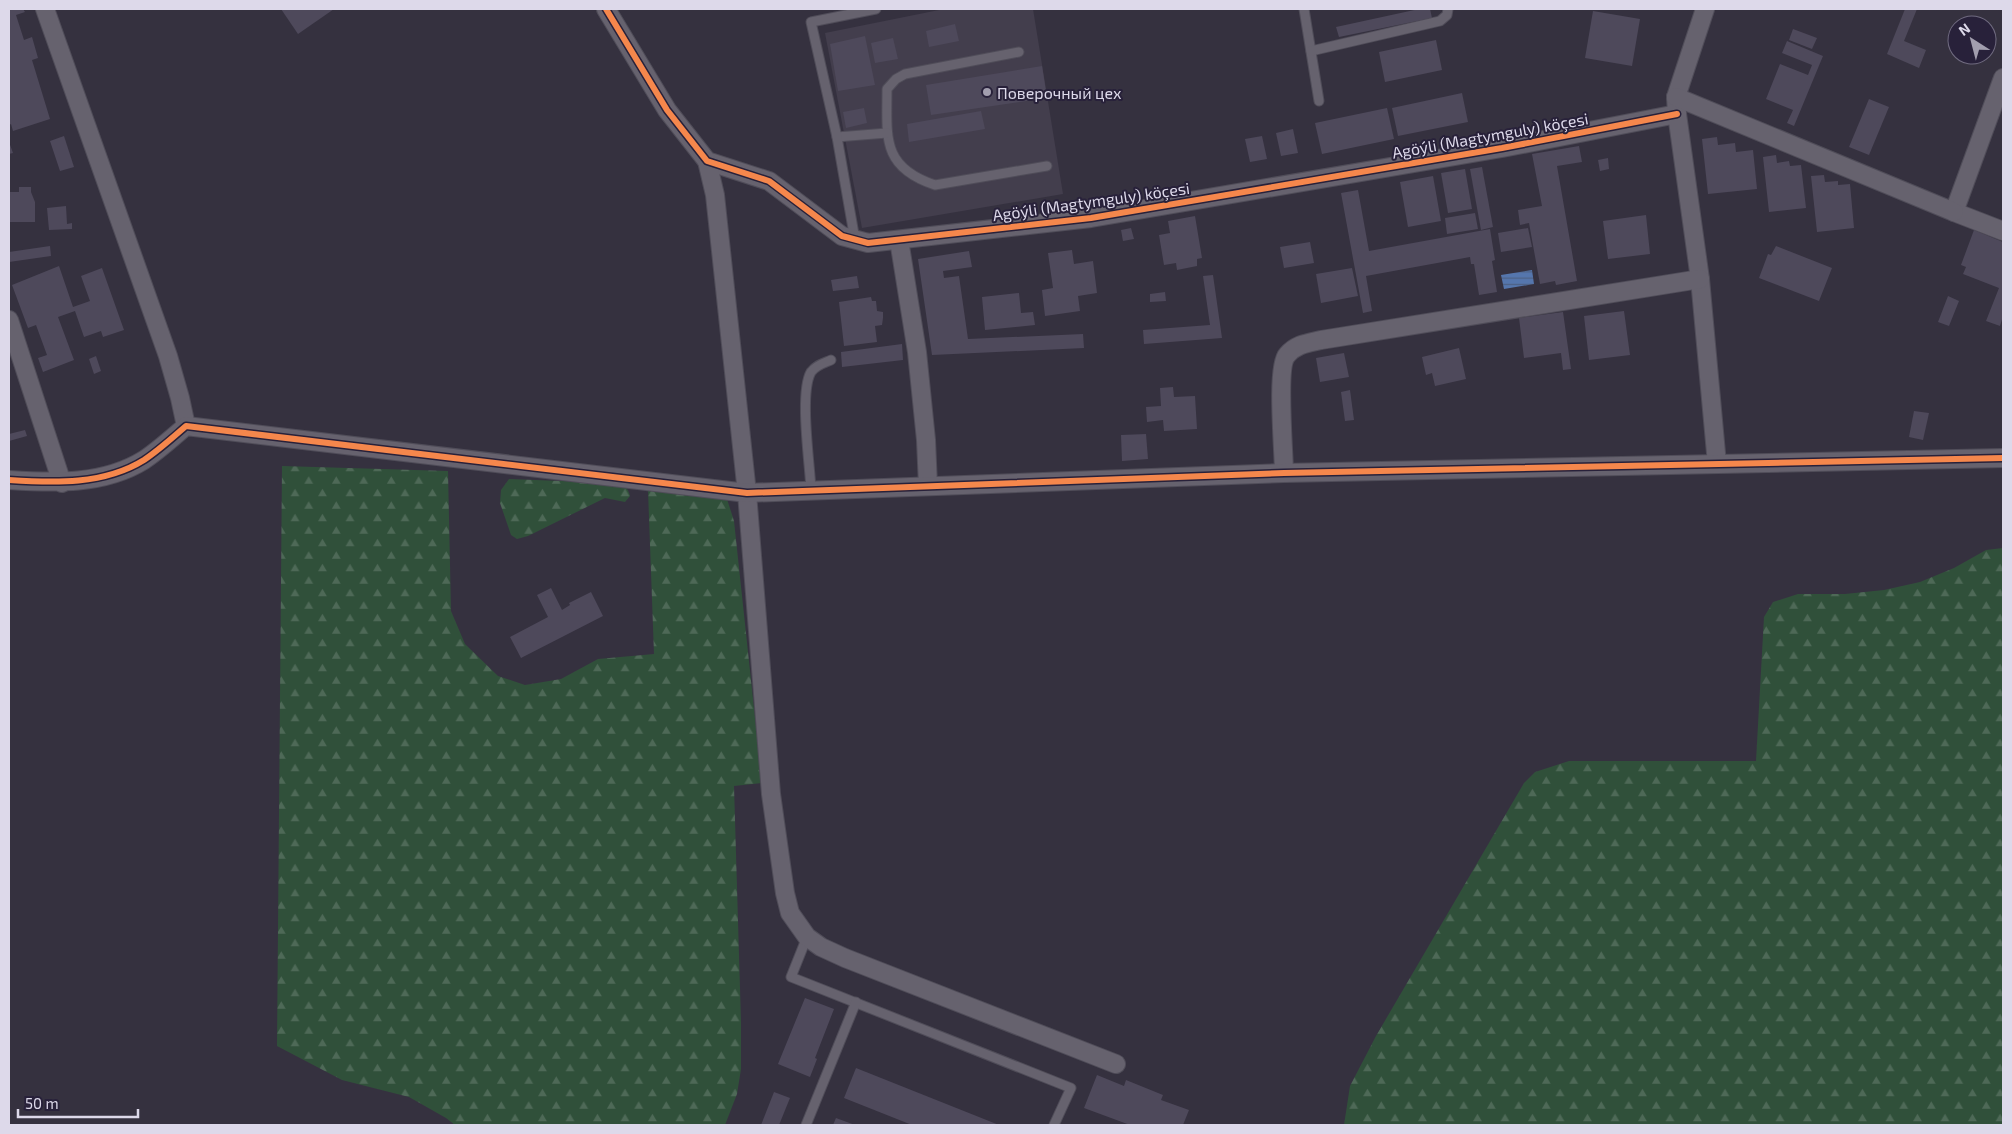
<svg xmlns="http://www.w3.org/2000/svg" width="2012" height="1134" font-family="'Exo 2',sans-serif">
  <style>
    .commercial { fill: #433e4d }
    .forest { fill: url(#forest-firs) }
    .water { fill: url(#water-rules) }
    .building { fill: #4e495b }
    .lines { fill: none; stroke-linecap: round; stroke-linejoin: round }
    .service-casing { stroke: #504d59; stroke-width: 11 }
    .minor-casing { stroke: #504d59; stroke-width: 20 }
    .service { stroke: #66626e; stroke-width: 9 }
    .minor { stroke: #66626e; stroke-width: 18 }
    .cycleway-casing { stroke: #28213a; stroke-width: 9 }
    .cycleway { stroke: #f5874c; stroke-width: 6 }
    .poi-dot { fill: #a29eae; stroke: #28213a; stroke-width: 2 }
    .labels { text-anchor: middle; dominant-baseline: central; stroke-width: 4; stroke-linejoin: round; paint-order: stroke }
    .poi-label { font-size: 16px; fill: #ddd9ea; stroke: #28213a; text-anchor: start }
    .street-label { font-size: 16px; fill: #ddd9ea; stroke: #28213a }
  </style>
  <defs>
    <pattern id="forest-firs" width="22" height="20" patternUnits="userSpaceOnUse" patternTransform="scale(1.25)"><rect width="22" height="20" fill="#30503a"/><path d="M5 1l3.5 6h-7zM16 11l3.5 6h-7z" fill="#4e6957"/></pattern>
    <pattern id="water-rules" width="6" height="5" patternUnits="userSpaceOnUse" patternTransform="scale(1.25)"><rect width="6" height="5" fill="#5576ad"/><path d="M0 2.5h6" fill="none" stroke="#4d6184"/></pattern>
  </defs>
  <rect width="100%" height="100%" fill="#35313f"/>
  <polygon class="commercial" points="944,9 1033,9 1063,194 862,228 825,33"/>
  <g class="forest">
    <polygon points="282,466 448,471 451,611 465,644 498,676 525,685 561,679 598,659 654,654 648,490 727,499 734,521 762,783 734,786 741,1022 741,1069 737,1094 725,1125 455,1125 446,1118 409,1097 342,1080 277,1046"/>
    <path d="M509,479l105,4c10,2 14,4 16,13l-5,6 -20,-4 -77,38 -11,3 -6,-4 -11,-32 1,-13z"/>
    <polygon points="2003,548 2003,1125 1344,1125 1350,1086 1376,1036 1524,783 1535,772 1569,761 1756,761 1764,617 1773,602 1798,594 1845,594 1884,590 1920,582 1954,568 1986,550"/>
  </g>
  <polygon class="water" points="1532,270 1534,284 1504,289 1501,275"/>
  <g class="building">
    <polygon points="9,9 23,9 25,12 16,15 24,40 32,37 38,58 32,60 50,119 13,131 11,124 9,125"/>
    <polygon points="281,9 334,9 298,34"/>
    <polygon points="1419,9 1430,9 1432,18 1339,37 1336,27"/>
    <polygon points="1905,9 1917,9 1904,41 1926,50 1919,68 1887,54"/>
    <polygon points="1593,11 1640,19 1632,66 1585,58"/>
    <polygon points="955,24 959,41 929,47 926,31"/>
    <polygon points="1793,29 1817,38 1812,49 1789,40"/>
    <polygon points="865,36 875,85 838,91 830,44"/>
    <polygon points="893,38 898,59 875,63 871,43"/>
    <polygon points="1436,40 1442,70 1385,82 1379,52"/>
    <polygon points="1787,41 1823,56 1794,126 1787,123 1793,110 1766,99 1780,64 1808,75 1812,65 1782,53"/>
    <polygon points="1042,66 1047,98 931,115 926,85"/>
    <polygon points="1462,93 1468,122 1398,136 1392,108"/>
    <polygon points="1869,99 1889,107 1869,155 1849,147"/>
    <polygon points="864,108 867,123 846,128 843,112"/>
    <polygon points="1387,108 1394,139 1322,154 1315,123"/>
    <polygon points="981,111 985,129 909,142 907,124"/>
    <polygon points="1293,129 1298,153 1281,156 1276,133"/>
    <polygon points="64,136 74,167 60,171 50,141"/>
    <polygon points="1262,136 1267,159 1250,162 1245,139"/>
    <polygon points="1717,137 1718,145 1735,143 1736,152 1753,150 1757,189 1708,194 1702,139"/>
    <polygon points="9,142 13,153 9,154"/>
    <polygon points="1579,146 1582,162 1557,166 1577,281 1556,285 1555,281 1540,284 1529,223 1520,225 1518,210 1542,206 1532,154"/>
    <polygon points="1776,155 1777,163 1789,161 1790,166 1801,165 1806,208 1769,212 1763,157"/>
    <polygon points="1608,158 1609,169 1600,171 1598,160"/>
    <polygon points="1482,167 1493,227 1481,230 1470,169"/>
    <polygon points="1465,169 1472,209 1448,213 1441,173"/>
    <polygon points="1824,175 1825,182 1838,181 1838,185 1850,184 1854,228 1817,232 1811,176"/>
    <polygon points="1433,176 1441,221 1408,227 1400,182"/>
    <polygon points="19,187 31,187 31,192 35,202 35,222 9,222 9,192 19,192"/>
    <polygon points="1358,190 1369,251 1490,229 1495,260 1492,261 1497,292 1479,295 1474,264 1471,264 1470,257 1366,276 1372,311 1363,313 1341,193"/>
    <polygon points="66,206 67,224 72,223 72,229 49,230 47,208"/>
    <polygon points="1475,213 1478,229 1447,234 1445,218"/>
    <polygon points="1646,215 1650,254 1608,259 1603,221"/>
    <polygon points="1195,216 1202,258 1197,259 1197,266 1177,270 1176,263 1164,265 1159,235 1170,233 1168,221"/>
    <polygon points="1131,228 1134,239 1123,241 1121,230"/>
    <polygon points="1528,228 1532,247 1501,252 1498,233"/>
    <polygon points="1974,230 2003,242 2003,316 2000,326 1986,321 1999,288 1963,274 1966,267 1961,265"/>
    <polygon points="1310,242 1314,263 1284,268 1280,247"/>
    <polygon points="50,246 51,256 9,262 9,252"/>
    <polygon points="1776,246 1832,268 1819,301 1759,278 1768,254 1771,255"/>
    <polygon points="1072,250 1074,264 1093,261 1097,293 1078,296 1080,311 1045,316 1042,290 1053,288 1048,253"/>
    <polygon points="969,251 972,267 943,271 944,278 959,276 968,339 1083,334 1084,348 932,355 918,259"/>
    <polygon points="59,266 73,307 90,301 81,276 102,268 124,330 103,337 101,331 84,337 75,311 58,317 74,360 43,372 38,358 47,355 36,325 28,328 12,285"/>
    <polygon points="1352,268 1358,296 1321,303 1316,274"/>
    <polygon points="1213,275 1222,338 1144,344 1143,330 1210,325 1203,276"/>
    <polygon points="857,276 859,288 833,291 831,280"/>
    <polygon points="1165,292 1166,301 1150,302 1150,294"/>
    <polygon points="1019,293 1021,313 1033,312 1035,325 985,330 982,297"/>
    <polygon points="1948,296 1959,301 1949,326 1938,322"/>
    <polygon points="871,297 872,301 876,301 877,311 883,312 883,318 882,325 875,326 877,342 844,346 839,302"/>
    <polygon points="1624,311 1630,355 1589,360 1584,316"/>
    <polygon points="1563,312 1571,369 1563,370 1561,353 1524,358 1519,318"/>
    <polygon points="902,344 903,360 842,367 841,352"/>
    <polygon points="1459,348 1466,379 1435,386 1432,373 1426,375 1422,357"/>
    <polygon points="1344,353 1349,377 1320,382 1316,358"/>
    <polygon points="96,356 101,371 94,374 89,359"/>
    <polygon points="1173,387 1174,397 1195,396 1197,429 1164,431 1163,420 1147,422 1146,407 1161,406 1160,388"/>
    <polygon points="1350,390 1354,420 1345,421 1341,392"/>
    <polygon points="1914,411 1929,413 1923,440 1909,437"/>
    <polygon points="25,430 27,436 9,441 9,434"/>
    <polygon points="1146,434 1148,459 1122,461 1121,435"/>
    <polygon points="551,588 562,610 570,605 569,603 591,592 603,616 521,658 510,637 548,617 537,595"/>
    <polygon points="805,998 834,1009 815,1058 817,1059 810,1077 778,1064"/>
    <polygon points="856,1068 999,1125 912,1125 844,1098"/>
    <polygon points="1097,1075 1124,1086 1126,1080 1163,1095 1161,1100 1189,1110 1183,1125 1130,1125 1084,1108"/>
    <polygon points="774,1092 790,1098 779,1125 761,1125"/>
    <polygon points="836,1118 855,1125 833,1125"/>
  </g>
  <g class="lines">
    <defs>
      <g id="service">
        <polyline points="1304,9 1319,101"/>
        <polyline points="1311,51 1440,21 1447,15 1448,9"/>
        <path d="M1019,52l-114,22 -9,5 -9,10c0,48 -6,78 48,96l112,-19"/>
        <polyline points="837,137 887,133"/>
        <polyline points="855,240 837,137 811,22 876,9"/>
        <path d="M811,490c-1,-26 -12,-97 0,-118 5,-7 13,-9 20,-12"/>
        <polyline points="807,937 791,977 1071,1088 1054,1125"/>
        <polyline points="806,1125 856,1002"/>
      </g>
      <g id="minor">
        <polyline points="45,9 168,356 180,398 186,426"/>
        <polyline points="606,9 667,110 707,161 769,181 842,236 868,243 1091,218 1502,148 1677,114"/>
        <polyline points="1705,9 1676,97 1677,114 1700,279 1717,464"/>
        <polyline points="2003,78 1954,212 2003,231"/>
        <polyline points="1676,97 1954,212"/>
        <polyline points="707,161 715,195 747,493 771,794 785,893 790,913 807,937 821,947 845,958 1116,1064"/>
        <polyline points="899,240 917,352 926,440 928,486"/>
        <polyline points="9,320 62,483"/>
        <path d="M1284,473c0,-20 -8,-106 3,-118 9,-11 21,-12 34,-15l379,-61"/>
        <path d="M9,480c45,3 95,5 135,-20 15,-10 28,-22 42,-34l561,67 537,-20 719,-15"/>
      </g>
    </defs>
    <use href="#service" class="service-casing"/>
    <use href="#minor" class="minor-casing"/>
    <use href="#service" class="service"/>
    <use href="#minor" class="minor"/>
    <defs>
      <g id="cycleway">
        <polyline points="606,9 667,110 707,161 769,181 842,236 868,243 1091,218 1502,148 1677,114"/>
        <path d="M9,480c45,3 95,5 135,-20 15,-10 28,-22 42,-34l561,67 537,-20 719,-15"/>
      </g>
    </defs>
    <use href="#cycleway" class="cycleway-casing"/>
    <use href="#cycleway" class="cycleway"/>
  </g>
  <circle class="poi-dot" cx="987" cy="92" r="5"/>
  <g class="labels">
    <g class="poi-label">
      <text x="997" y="92">Поверочный цех</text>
    </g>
    <g class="street-label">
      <text transform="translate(1490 135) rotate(-10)">Agöýli (Magtymguly) köçesi</text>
      <text transform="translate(1091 201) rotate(-8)">Agöýli (Magtymguly) köçesi</text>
    </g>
  </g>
  <rect width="2012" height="1134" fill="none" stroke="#ddd9ea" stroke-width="20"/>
  <g transform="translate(1972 40) rotate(324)"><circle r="24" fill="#28213a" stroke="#706b80"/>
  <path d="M0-4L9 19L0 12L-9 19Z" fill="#a29eae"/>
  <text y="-8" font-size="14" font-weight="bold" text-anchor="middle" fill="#ddd9ea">N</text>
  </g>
  <path d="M18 1109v8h120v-8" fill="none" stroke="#ddd9ea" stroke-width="2.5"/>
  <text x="25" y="1109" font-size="15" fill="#ddd9ea" stroke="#28213a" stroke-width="4" paint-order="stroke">50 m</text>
</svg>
